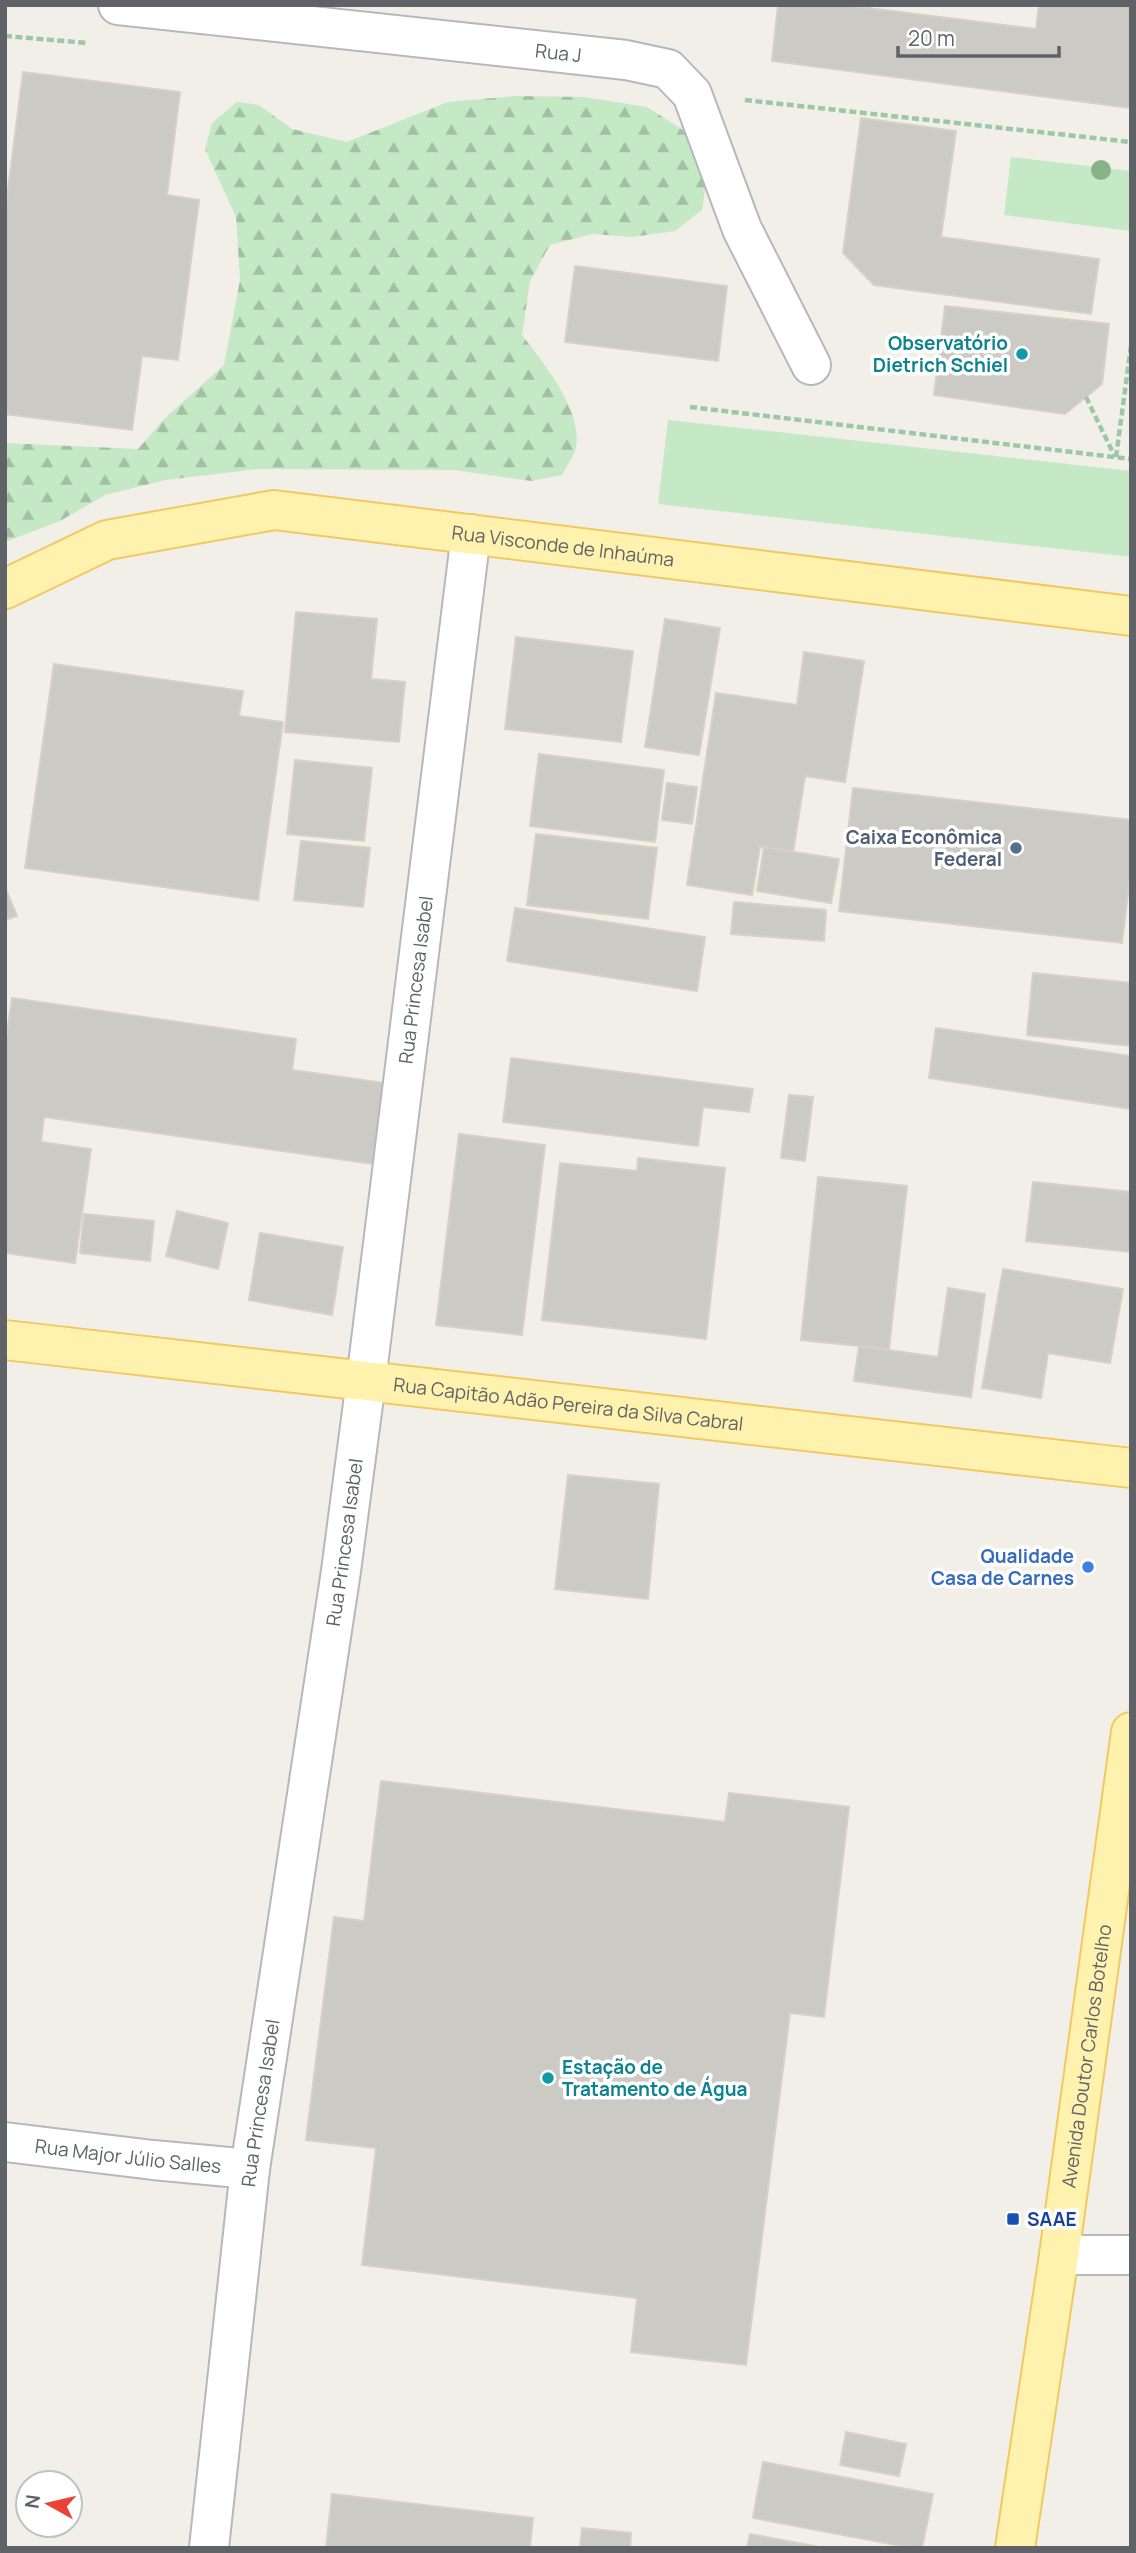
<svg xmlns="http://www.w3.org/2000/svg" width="1136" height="2553" font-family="Manrope,sans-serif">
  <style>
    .green { fill: #c5e8c5 }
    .forest { fill: url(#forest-firs) }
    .building { fill: #cccac5; stroke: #d6d1c6; stroke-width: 2 }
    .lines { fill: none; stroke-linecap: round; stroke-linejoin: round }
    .minor-casing { stroke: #b5b8bc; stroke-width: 42 }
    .major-casing { stroke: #f2c960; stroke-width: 42 }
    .path { stroke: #9cc7a9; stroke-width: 4.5; stroke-dasharray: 7 3.5; stroke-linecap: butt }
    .minor { stroke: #fff; stroke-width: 38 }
    .major { stroke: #fff2af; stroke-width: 38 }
    .tree { fill: #89b387 }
    .culture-dot { fill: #0f9aa8; stroke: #fff; stroke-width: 2.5 }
    .service-dot { fill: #5c6f8a; stroke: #fff; stroke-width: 2.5 }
    .shop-dot { fill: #3f7fe0; stroke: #fff; stroke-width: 2.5 }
    .transit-dot { fill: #1a4fb4; stroke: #fff; stroke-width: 2.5 }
    .labels { text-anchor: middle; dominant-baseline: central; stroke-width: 7; stroke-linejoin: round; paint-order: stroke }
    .street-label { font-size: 19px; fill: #5f6368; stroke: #fff }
    .culture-label { font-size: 19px; font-weight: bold; fill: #0d838f; stroke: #fff; text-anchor: end }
    .service-label { font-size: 19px; font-weight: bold; fill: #4e5e75; stroke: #fff; text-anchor: end }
    .shop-label { font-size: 19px; font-weight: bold; fill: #366cbe; stroke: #fff; text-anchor: end }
    .transit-label { font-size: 19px; font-weight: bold; fill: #164399; stroke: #fff; text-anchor: start }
  </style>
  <defs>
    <pattern id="forest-firs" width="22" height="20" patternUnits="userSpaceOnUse" patternTransform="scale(1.75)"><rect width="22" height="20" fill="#c5e8c5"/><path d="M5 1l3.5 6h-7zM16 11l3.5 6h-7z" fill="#a3c0a4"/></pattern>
  </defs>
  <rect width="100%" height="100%" fill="#f1efe8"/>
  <g class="green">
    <polygon points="1011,157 1131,171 1131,231 1004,215"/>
    <polygon points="668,420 1131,471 1131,557 658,504"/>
  </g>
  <path class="forest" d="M515,96l68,1 64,10 50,32 10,39 -5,32 -27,21 -43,6 -40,-3 -42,11 -20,36 -8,54c21,27 64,79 53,116 -3,8 -9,16 -13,24l-31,6 -77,-11 -196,-1 -92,11 -61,15 -45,26 -55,21v-99l133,6 26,-30 60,-54 16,-85 -4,-63 -31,-68 7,-26 25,-21 22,3 33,24 55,13 101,-40z"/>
  <g class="building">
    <polygon points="778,5 844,5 1036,29 1039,5 1131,5 1131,108 772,61"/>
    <polygon points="23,72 180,92 167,195 199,200 178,360 142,356 132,430 5,414 5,213"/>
    <polygon points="861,118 956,131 941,237 1099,259 1091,314 874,285 843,253"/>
    <polygon points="575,266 727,286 718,361 565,342"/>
    <polygon points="945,306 1109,324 1102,384 1065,414 934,395"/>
    <polygon points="296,612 377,619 371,679 405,682 399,742 285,732"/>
    <polygon points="665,619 720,628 699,755 645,747"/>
    <polygon points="516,637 633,651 621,742 505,729"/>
    <polygon points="804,652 864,661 845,782 805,776 793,853 760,847 752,895 687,885 716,693 797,705"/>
    <polygon points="54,664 243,691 239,716 283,722 258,900 25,868"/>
    <polygon points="539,754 664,770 655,842 530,826"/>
    <polygon points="295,760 372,768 364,841 287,834"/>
    <polygon points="667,783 697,787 692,824 662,820"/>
    <polygon points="853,788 1131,820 1131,869 1122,943 839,911"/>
    <polygon points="536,834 657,848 648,919 527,905"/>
    <polygon points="301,841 370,848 363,907 294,900"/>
    <polygon points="764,847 839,859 831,903 757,891"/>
    <polygon points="5,887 17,916 5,920"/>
    <polygon points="734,902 826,910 824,941 731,934"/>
    <polygon points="515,908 705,937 697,991 507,961"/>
    <polygon points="1033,973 1131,983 1131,1046 1027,1035"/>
    <polygon points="12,998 296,1039 292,1070 392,1084 381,1165 44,1117 41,1142 91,1149 75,1263 5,1253 5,1047"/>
    <polygon points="936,1028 1131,1056 1131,1109 929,1078"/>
    <polygon points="511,1058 753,1089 749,1112 703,1107 698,1146 503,1122"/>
    <polygon points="789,1095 813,1097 805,1161 781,1158"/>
    <polygon points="459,1134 545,1145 522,1335 436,1325"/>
    <polygon points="638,1158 725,1168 706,1339 542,1320 560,1163 637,1171"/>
    <polygon points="818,1177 907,1186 889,1349 801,1340"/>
    <polygon points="1033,1182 1131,1192 1131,1252 1026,1241"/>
    <polygon points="177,1211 228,1223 218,1269 166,1256"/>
    <polygon points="84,1214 154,1221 150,1261 80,1253"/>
    <polygon points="260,1233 343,1247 332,1315 249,1300"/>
    <polygon points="1003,1269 1123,1289 1110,1363 1048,1353 1041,1398 982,1388"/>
    <polygon points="948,1288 985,1294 971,1397 854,1381 859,1346 938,1357"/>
    <polygon points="568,1475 659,1484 648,1599 555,1589"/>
    <polygon points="381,1781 725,1822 729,1793 849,1807 824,2017 790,2013 746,2365 631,2352 637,2298 362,2265 376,2148 306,2140 334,1917 364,1921"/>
    <polygon points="846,2432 906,2444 899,2476 840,2465"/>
    <polygon points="763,2462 933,2494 922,2548 912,2548 753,2518"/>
    <polygon points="332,2494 533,2518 530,2548 326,2548"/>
    <polygon points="582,2528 631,2533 630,2548 580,2548"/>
    <polygon points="750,2534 819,2547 818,2548 747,2548"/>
  </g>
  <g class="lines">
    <defs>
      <g id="minor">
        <path id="s1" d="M118,5l508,55 42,9 24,25 50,135 69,136"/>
        <path id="s2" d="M5,2142l148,18 97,9"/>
        <polyline points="1059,2255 1131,2255"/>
        <path id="s3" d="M209,2548l41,-379 91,-598 25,-190 105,-847"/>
      </g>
      <g id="major">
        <path id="s4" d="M5,589l102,-49 167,-30 857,106"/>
        <path id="s5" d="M5,1340l1126,128"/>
        <path id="s6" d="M1015,2548l44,-293 72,-523"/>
      </g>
    </defs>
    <use href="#minor" class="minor-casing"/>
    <use href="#major" class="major-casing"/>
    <g class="path">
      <polyline points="5,36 88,43"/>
      <polyline points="745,100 1131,142"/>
      <polyline points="1086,397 1115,457"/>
      <polyline points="690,407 1131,459"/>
      <polyline points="1116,457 1131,346"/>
    </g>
    <use href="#minor" class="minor"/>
    <use href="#major" class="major"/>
  </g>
  <circle class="tree" cx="1101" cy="170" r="10"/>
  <g class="culture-dot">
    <circle cx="1022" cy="354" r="7"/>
    <circle cx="548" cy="2078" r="7"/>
  </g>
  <circle class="service-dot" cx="1016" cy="848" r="7"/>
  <circle class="shop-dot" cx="1088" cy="1567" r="7"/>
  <rect class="transit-dot" x="1006" y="2212" width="14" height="14" rx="3.5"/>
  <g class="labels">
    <g class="street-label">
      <text stroke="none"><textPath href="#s1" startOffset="443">Rua J</textPath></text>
      <text stroke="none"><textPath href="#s4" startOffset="574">Rua Visconde de Inhaúma</textPath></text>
      <text stroke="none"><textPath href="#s3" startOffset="1582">Rua Princesa Isabel</textPath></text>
      <text stroke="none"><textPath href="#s5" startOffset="567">Rua Capitão Adão Pereira da Silva Cabral</textPath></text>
      <text stroke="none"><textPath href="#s3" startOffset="1015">Rua Princesa Isabel</textPath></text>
      <text stroke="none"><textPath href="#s6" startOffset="497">Avenida Doutor Carlos Botelho</textPath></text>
      <text stroke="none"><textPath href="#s3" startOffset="448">Rua Princesa Isabel</textPath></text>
      <text stroke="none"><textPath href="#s2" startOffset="124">Rua Major Júlio Salles</textPath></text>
    </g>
    <g class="culture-label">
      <text x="1008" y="343">Observatório<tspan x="1008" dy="22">Dietrich Schiel</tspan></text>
      <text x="562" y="2067" text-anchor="start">Estação de<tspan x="562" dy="22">Tratamento de Água</tspan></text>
    </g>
    <g class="service-label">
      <text x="1002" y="837">Caixa Econômica<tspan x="1002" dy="22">Federal</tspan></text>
    </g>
    <g class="shop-label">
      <text x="1074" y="1556">Qualidade<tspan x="1074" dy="22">Casa de Carnes</tspan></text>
    </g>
    <g class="transit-label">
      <text x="1027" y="2219">SAAE</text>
    </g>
  </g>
  <rect width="1136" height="2553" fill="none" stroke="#5f6368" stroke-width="14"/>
  <g transform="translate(49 2504) rotate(278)"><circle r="33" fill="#ffffff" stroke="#bfc1c3" stroke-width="2"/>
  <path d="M0-5L12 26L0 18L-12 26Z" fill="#ea4335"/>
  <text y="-10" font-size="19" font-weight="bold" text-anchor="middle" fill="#5f6368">N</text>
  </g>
  <path d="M898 46v10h161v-10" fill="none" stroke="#5f6368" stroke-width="3.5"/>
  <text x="908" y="46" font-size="21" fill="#5f6368" stroke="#ffffff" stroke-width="5" paint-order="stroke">20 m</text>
</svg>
